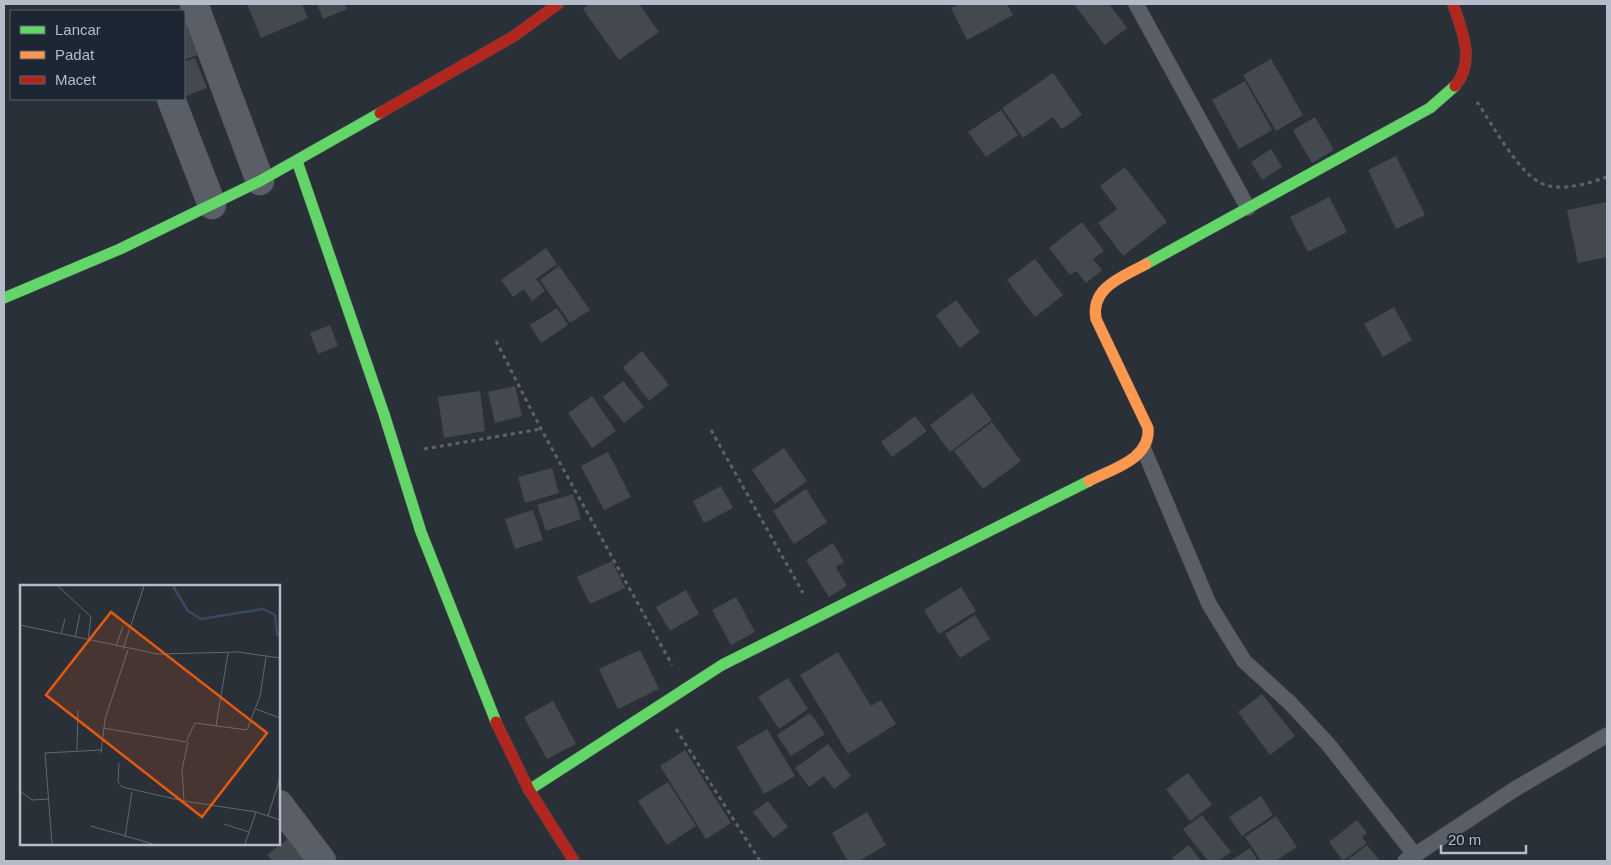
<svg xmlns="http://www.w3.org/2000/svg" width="1611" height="865" font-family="Arial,sans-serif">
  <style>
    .building { fill: #444950 }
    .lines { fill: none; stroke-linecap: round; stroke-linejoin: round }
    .lane-casing { stroke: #484c53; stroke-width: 16 }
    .street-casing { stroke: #484c53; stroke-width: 29 }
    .fast-casing { stroke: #484c53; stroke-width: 12 }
    .slow-casing { stroke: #484c53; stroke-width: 12 }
    .jam-casing { stroke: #484c53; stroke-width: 12 }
    .path { stroke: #5d636a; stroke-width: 3; stroke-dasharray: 4 4; stroke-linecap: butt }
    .lane { stroke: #5a5e66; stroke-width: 15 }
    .street { stroke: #5a5e66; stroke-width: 28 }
    .fast { stroke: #63d668; stroke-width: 11 }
    .slow { stroke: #ff974d; stroke-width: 11 }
    .jam { stroke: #b3261e; stroke-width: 11 }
    .inset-river { fill: none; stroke: #384963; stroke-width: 2.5 }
    .inset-road { fill: none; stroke: #616872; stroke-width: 1 }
    .view { fill: #e8590c; fill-opacity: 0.15; stroke: #e8590c; stroke-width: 2.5 }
    .inset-edge { fill: none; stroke: #b4bcc9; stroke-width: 2.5 }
  </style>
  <rect width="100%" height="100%" fill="#2a3038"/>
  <g class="building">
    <polygon points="247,4 302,4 308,18 261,38"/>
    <polygon points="317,4 345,4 347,9 323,19"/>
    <polygon points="590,4 639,4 659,32 619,60 583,9"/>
    <polygon points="959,4 1007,4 1013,15 967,40 951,8"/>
    <polygon points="1074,4 1109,4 1127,28 1105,45"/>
    <polygon points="184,16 198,55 184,60"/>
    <polygon points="195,58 207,88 184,97 184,62"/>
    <polygon points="1271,59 1303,115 1276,131 1243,75"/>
    <polygon points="1053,73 1082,115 1062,129 1053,117 1023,138 1002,108"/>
    <polygon points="1245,81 1272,130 1239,149 1212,100"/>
    <polygon points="1001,110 1018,135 986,157 968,132"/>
    <polygon points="1315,117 1334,150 1312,163 1293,130"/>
    <polygon points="1271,149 1282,167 1262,180 1251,162"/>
    <polygon points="1396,156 1425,215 1396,229 1368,170"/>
    <polygon points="1125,167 1167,222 1123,256 1098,223 1117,209 1100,186"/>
    <polygon points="1329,197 1347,232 1308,252 1290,217"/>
    <polygon points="1607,202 1607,257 1578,263 1567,210"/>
    <polygon points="1082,222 1104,251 1093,259 1102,270 1086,283 1076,271 1070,275 1049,248"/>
    <polygon points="546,248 557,264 536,279 545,291 532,301 524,289 513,297 501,280"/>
    <polygon points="1035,259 1063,295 1035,317 1007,280"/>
    <polygon points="559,266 590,310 570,323 540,280"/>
    <polygon points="956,300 980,332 960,348 936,315"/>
    <polygon points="1394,307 1412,340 1383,357 1364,324"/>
    <polygon points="557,308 568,325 541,343 530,325"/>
    <polygon points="330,325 338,346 318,354 310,333"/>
    <polygon points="642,351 669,385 649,401 623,367"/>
    <polygon points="623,381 644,407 624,423 603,397"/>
    <polygon points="515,386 522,416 495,423 488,392"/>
    <polygon points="480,391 485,431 444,438 438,397"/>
    <polygon points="972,393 992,420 950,452 930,425"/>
    <polygon points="592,396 616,431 592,448 568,413"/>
    <polygon points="915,416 927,431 892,457 881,442"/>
    <polygon points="992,422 1021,461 983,489 954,451"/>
    <polygon points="784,448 807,481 775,504 752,470"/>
    <polygon points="608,452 631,497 604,510 581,466"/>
    <polygon points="552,468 559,493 525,503 518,477"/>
    <polygon points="721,486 733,508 704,523 693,501"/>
    <polygon points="806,489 827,522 794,544 773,511"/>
    <polygon points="573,494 581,519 546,531 537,505"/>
    <polygon points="533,510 543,540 515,549 505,519"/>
    <polygon points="833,543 844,562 836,567 847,586 829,597 806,560"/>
    <polygon points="612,561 625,588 590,604 577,577"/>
    <polygon points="961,587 976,611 939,634 924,610"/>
    <polygon points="686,590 699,614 670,631 656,607"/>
    <polygon points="736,597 755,632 731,645 712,610"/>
    <polygon points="975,615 990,639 960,658 945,634"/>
    <polygon points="640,650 659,689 618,709 599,669"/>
    <polygon points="838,652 871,706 881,700 896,724 848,754 800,675"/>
    <polygon points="788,678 808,709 779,729 758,697"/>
    <polygon points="1262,694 1295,736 1270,755 1238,712"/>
    <polygon points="553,701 576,744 547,759 524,717"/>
    <polygon points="810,713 825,734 791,756 777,735"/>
    <polygon points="767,729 795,776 764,794 737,747"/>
    <polygon points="828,744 851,776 834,789 824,776 809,787 795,768"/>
    <polygon points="685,750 731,823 706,839 660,766"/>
    <polygon points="1188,773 1212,805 1190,821 1166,789"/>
    <polygon points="668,782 696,826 667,845 638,801"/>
    <polygon points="1261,796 1273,815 1242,836 1229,817"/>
    <polygon points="768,801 788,827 773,838 753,812"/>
    <polygon points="867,812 886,845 859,861 848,861 832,833"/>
    <polygon points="1202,815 1231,852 1218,861 1208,861 1183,829"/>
    <polygon points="1276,816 1297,847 1275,861 1261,861 1245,837"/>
    <polygon points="1357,820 1367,833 1362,837 1367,843 1343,861 1329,842"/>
    <polygon points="290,837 308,861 272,861 267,855"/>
    <polygon points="1189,845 1201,861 1174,861 1172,858"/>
    <polygon points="1367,845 1380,861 1346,861"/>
    <polygon points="1250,848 1258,861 1230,861"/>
  </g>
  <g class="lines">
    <defs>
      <g id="lane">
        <polyline points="1136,4 1248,208"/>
        <polyline points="1144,450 1209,604 1244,661 1290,703 1328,744 1415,855 1405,861"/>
        <polyline points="1415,855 1515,789 1607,735"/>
      </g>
      <g id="street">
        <polyline points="194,4 260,181"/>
        <polyline points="171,99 212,205"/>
        <polyline points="279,804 322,861"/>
      </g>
      <g id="fast">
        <polyline points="297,161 384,414 421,532 496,722"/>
        <polyline points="1146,264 1430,108 1455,86"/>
        <polyline points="4,298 120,249 260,181 380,113"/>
        <polyline points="529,790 722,665 1089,481"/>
      </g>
      <path id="slow" d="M1089,481c23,-12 62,-22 59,-53l-52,-109c-6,-32 27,-42 50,-55"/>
      <g id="jam">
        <path d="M1453,4c9,27 23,57 2,82"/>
        <polyline points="380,113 514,36 558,4"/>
        <polyline points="496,722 529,790 574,861"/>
      </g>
    </defs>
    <use href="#lane" class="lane-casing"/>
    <use href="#street" class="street-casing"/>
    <use href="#fast" class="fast-casing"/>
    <use href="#slow" class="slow-casing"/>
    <use href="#jam" class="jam-casing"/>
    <g class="path">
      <path d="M1477,102c15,21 43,76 69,83 18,6 44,-2 61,-8"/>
      <polyline points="496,341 541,429 672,665"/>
      <polyline points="711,430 803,593"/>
      <polyline points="424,449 541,429"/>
      <polyline points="676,729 760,861"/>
    </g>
    <use href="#lane" class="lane"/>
    <use href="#street" class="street"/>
    <use href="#fast" class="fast"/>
    <use href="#slow" class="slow"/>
    <use href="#jam" class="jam"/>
  </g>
  <g transform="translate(20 585)">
    <rect width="260" height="260" fill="#2a3038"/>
    <path class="inset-river" d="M153,1l15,25 13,8 62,-10 12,6 2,19 3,1"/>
    <path class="inset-road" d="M38,1l33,31 -3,23M0,40l138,29 80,-2 42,6M41,49l4,-15M55,52l5,-23M96,62l7,-21M103,64l21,-63M236,124l24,9M196,141l12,-73M83,143l83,14 9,-19 52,7 13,-34 6,-39M57,165l1,-40M81,168l4,-34 23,-69M99,178l-1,19 4,5 62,14 -2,-31 6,-28M0,206l12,9 17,-1M164,216l72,11M248,231l12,-38M204,239l25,8M71,241l62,18M105,252l7,-45M32,259l-7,-91 56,-3M225,259l11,-32 24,8"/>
    <path class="view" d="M91,27l156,121 -65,84 -156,-122z"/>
    <rect width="260" height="260" class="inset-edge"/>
  </g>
  <rect width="1611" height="865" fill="none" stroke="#b4bcc9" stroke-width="10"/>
  <rect x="10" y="10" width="175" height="90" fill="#1d2633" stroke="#59626f"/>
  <rect x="20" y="26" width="25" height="8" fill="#63d668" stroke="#59626f"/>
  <text x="55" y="35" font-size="15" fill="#b4bcc9">Lancar</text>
  <rect x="20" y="51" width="25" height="8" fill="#ff974d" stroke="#59626f"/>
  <text x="55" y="60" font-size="15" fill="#b4bcc9">Padat</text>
  <rect x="20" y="76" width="25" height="8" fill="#b3261e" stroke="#59626f"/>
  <text x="55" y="85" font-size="15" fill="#b4bcc9">Macet</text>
  <path d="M1441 845v8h85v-8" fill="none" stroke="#b4bcc9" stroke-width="2.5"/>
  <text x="1448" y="845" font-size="15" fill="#b4bcc9" stroke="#1d2633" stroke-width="4" paint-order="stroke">20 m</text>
</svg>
